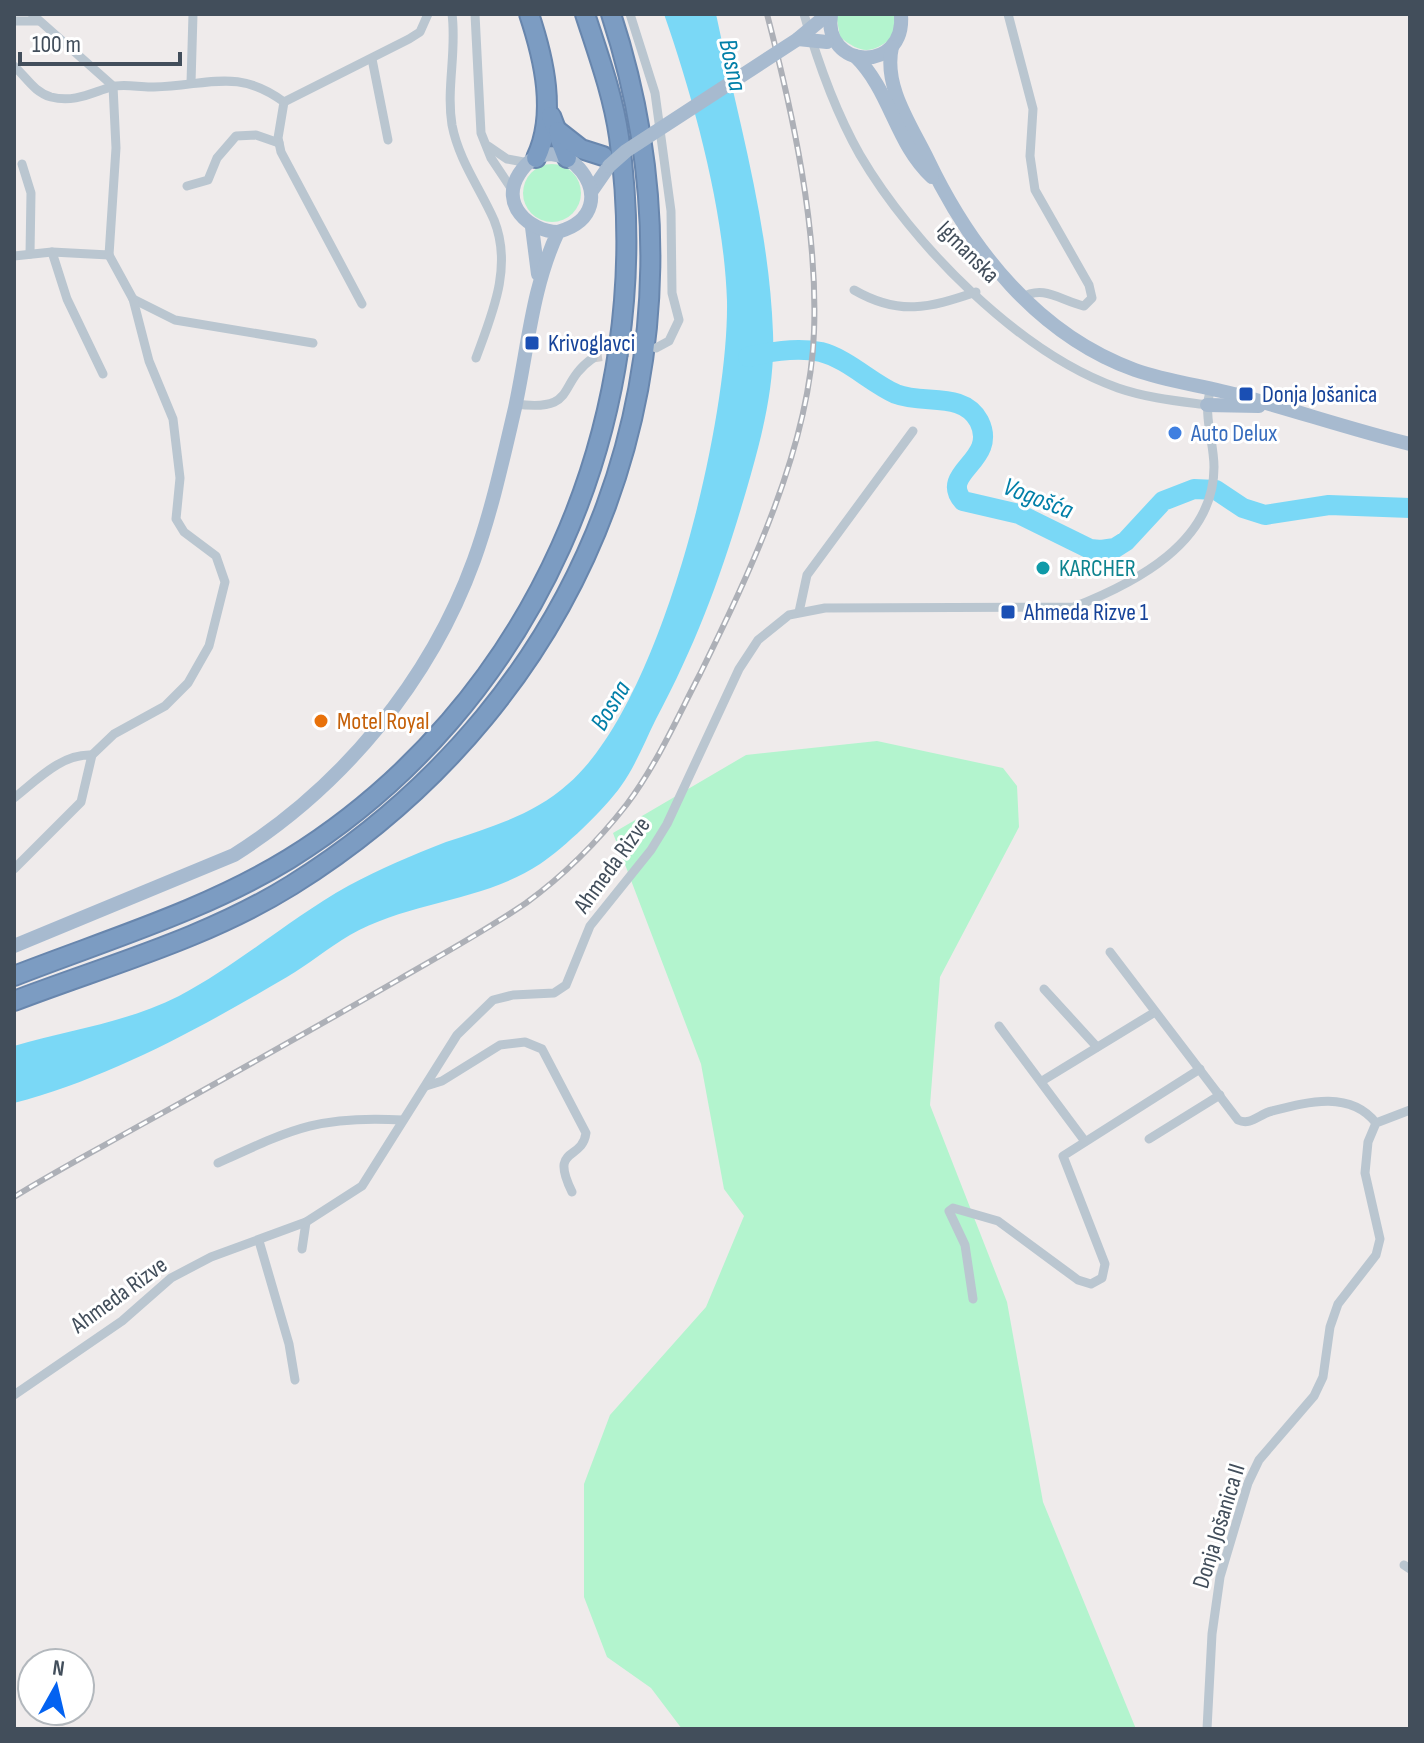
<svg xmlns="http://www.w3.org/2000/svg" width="1424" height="1743" font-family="'Sofia Sans Condensed',sans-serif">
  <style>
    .green { fill: #b3f4ce }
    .water { fill: #7ad8f6 }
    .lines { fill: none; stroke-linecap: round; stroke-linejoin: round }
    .river { stroke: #7ad8f6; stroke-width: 20 }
    .minor-tunnel { stroke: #ccccce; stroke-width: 9; stroke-dasharray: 9 4.5; stroke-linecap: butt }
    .motorway-casing { stroke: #6886ad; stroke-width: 22 }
    .minor { stroke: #bac6d0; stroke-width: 9 }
    .primary { stroke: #a7bacf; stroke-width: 14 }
    .motorway { stroke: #7c9cc2; stroke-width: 18 }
    .rail-casing { stroke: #adb0b7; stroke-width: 6 }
    .rail { stroke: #fff; stroke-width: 3; stroke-dasharray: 9; stroke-linecap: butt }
    .primary-bridge { stroke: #a7bacf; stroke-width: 14 }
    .transit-dot { fill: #1a4fb4; stroke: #fff; stroke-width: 3 }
    .shop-dot { fill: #3f7fe0; stroke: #fff; stroke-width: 3 }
    .culture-dot { fill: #0f9aa8; stroke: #fff; stroke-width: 3 }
    .food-dot { fill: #e8710a; stroke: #fff; stroke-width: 3 }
    .labels { text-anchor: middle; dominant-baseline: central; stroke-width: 6; stroke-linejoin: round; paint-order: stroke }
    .street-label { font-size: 24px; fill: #424e5b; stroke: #fff }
    .transit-label { font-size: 24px; fill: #164399; stroke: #fff; text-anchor: start }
    .shop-label { font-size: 24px; fill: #366cbe; stroke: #fff; text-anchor: start }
    .culture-label { font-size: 24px; fill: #0d838f; stroke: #fff; text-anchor: start }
    .food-label { font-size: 24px; fill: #c56008; stroke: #fff; text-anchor: start }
    .water-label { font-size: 26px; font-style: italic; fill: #017fa8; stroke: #fff }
  </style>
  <rect width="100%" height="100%" fill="#efebeb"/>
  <g class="green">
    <path d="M836,14h60l-4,24c-21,16 -31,16 -52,-1z"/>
    <circle cx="552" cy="193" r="29"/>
    <polygon points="877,741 1003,768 1017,786 1019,827 940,977 930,1105 1007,1302 1043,1502 1136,1729 682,1729 651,1688 607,1657 584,1597 584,1484 610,1415 706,1307 744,1216 724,1189 701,1064 613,833 746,755"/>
  </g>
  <path class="water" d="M664,14h52c22,106 53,209 57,319 2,48 -9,95 -22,141 -25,88 -51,163 -95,245 -11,22 -20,46 -35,67 -17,24 -57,62 -81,78 -57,38 -131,37 -190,71 -22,13 -41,29 -63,42 -85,50 -177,101 -273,126v-57c55,-16 114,-24 165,-50 59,-31 110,-77 169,-110 32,-17 64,-31 98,-44 44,-15 86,-26 122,-58 94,-80 161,-362 159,-483 -3,-91 -33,-201 -63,-287z"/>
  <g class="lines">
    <path class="river" d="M748,357c24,-6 49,-10 73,-5 27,7 50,31 75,42 28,11 67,-3 83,27 20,40 -41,51 -16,80l56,13 71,35 11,1 14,-2 11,-7 37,-40 31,-12 22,1 27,18 22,7 64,-10 81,3"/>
    <polyline class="minor-tunnel" points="593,358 645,350"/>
    <defs>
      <g id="motorway">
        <path d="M529,14c15,45 28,100 7,144"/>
        <polyline points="551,116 567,158"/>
        <polyline points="558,131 581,149 603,156"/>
        <path d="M14,976c92,-36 190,-65 275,-117 245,-152 370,-440 330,-722 -6,-42 -21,-83 -34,-123"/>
        <path d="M14,1001c94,-36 191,-62 278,-116 301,-188 430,-532 319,-871"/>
      </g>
    </defs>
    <use href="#motorway" class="motorway-casing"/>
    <g class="minor">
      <path d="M452,14c5,37 -6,74 0,111 7,36 28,63 42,95 19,47 -2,94 -18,138"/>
      <polyline points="475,14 481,133 491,158 513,191"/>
      <polyline points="630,14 655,93 671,211 672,293 679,320 669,341 656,348"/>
      <path d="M804,14c14,49 31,97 56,141 52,89 159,198 258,233 29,10 59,13 89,17"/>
      <path d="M1008,14l25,95 -3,47 5,34 54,95 3,13 -8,8c-23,-5 -40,-22 -63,-8"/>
      <polyline points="14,21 38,21"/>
      <polyline points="372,59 388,140"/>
      <path d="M14,66c13,12 20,26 37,31 23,6 40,-4 60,-10 13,-4 30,1 43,0 53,-1 83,-20 130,15l-6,36 3,14 81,152"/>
      <polyline points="191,83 193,14"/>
      <polyline points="284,102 409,39 420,32 428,14"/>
      <polyline points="488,146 507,159 529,163"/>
      <polyline points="22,164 31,193 30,254"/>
      <polyline points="187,186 208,180 217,158 236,136 256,135 279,143"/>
      <polyline points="52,252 67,299 103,374"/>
      <polyline points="14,256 52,252 109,255 116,148 113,86 32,14"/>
      <path d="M854,290c45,26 75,18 122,2"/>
      <polyline points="133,299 175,320 313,343"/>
      <path d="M515,404c64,8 40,-19 78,-46"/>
      <polyline points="799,612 807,575 913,431"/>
      <polyline points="92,755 114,734 165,706 188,683 209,646 225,582 216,556 184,532 176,519 180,478 173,419 149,361 133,299 109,255"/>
      <path d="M14,798c23,-18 48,-45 78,-43l-11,47 -67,67"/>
      <path d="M1110,952l128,168c13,6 21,-6 34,-9 35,-9 78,-21 104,12"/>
      <polyline points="1044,989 1097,1047"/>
      <polyline points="999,1026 1084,1140"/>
      <polyline points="1042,1081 1155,1012"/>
      <path d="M426,1086l16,-5 58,-36 25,-3 17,7 44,84c-4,29 -37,12 -14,59"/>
      <polyline points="1149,1139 1220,1095"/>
      <path d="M218,1163c74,-34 101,-48 185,-43"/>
      <polyline points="259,1241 289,1344 295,1380"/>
      <polyline points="302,1249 306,1222"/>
      <polyline points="973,1299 965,1245 949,1211 953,1208 998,1221 1078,1280 1091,1284 1102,1278 1105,1264 1063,1156 1200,1069"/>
      <path d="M14,1395l108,-74 49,-43 40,-21 95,-35 56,-36 95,-151 36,-35 20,-5 41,-2 12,-8 24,-59 61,-76 16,-26 72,-155 19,-29 31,-25 36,-7 249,-1c61,-24 140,-64 140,-140 0,-27 -12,-52 -3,-79"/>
      <polyline points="1404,1565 1410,1569"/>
      <polyline points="1207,1729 1212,1634 1220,1577 1248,1483 1259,1460 1314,1396 1323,1377 1330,1327 1338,1304 1376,1255 1380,1239 1365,1173 1368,1142 1376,1123 1410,1110"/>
    </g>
    <g class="primary">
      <path d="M831,14c-9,55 75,61 70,0"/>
      <path d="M892,47c-9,39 19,78 36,113 43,90 110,175 207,210 34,12 71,16 106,26 56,15 112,34 169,48"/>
      <path d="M855,56c36,35 40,87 77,121"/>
      <polyline points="591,192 609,166"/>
      <polyline points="532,227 538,274"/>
      <polyline points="1207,405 1259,406"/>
      <path d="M14,946l220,-91c109,-69 196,-174 240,-295 18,-50 29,-101 41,-152 13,-60 17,-121 43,-176 78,-22 -1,-119 -39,-58 -19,30 9,57 39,58"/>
    </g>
    <use href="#motorway" class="motorway"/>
    <defs>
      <path id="rail" d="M14,1197c40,-25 82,-47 123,-70 87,-48 174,-97 261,-147 43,-25 87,-49 128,-77 37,-27 73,-63 101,-99 30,-40 50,-86 73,-130 50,-102 110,-227 114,-342 4,-104 -21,-218 -47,-318"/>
    </defs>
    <use href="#rail" class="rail-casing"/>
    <use href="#rail" class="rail"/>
    <g class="primary-bridge">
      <polyline points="798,39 827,42"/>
      <polyline points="609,166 626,151 798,39 822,19"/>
    </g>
  </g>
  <g class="transit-dot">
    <rect x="524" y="335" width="16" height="16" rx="4"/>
    <rect x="1238" y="386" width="16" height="16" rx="4"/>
    <rect x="1000" y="604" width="16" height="16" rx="4"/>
  </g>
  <circle class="shop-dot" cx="1175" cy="433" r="8"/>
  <circle class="culture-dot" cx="1043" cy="568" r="8"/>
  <circle class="food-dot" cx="321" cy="721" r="8"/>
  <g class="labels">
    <g class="street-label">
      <text transform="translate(968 252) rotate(45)">Igmanska</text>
      <text transform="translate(612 865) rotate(-54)">Ahmeda Rizve</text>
      <text transform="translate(119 1295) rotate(-36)">Ahmeda Rizve</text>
      <text transform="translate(1219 1526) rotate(-73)">Donja Jošanica II</text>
    </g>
    <g class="transit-label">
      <text x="548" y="343">Krivoglavci</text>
      <text x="1262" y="394">Donja Jošanica</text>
      <text x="1024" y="612">Ahmeda Rizve 1</text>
    </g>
    <g class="shop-label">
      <text x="1191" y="433">Auto Delux</text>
    </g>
    <g class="culture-label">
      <text x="1059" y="568">KARCHER</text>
    </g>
    <g class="food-label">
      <text x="337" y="721">Motel Royal</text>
    </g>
    <g class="water-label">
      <text transform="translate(732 65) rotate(78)">Bosna</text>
      <text transform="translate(1038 499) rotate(21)">Vogošća</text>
      <text transform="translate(611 706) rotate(-59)">Bosna</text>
    </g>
  </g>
  <rect width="1424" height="1743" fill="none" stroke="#424e5b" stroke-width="32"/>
  <g transform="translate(56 1687) rotate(8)"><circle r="38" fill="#ffffff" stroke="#b3b8bd" stroke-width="2"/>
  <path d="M0-6L14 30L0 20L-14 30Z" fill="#0362f1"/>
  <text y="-12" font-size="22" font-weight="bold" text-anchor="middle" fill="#424e5b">N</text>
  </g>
  <path d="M20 52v12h160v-12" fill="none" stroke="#424e5b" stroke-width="4"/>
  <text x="32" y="52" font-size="24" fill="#424e5b" stroke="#ffffff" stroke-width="6" paint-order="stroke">100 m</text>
</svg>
